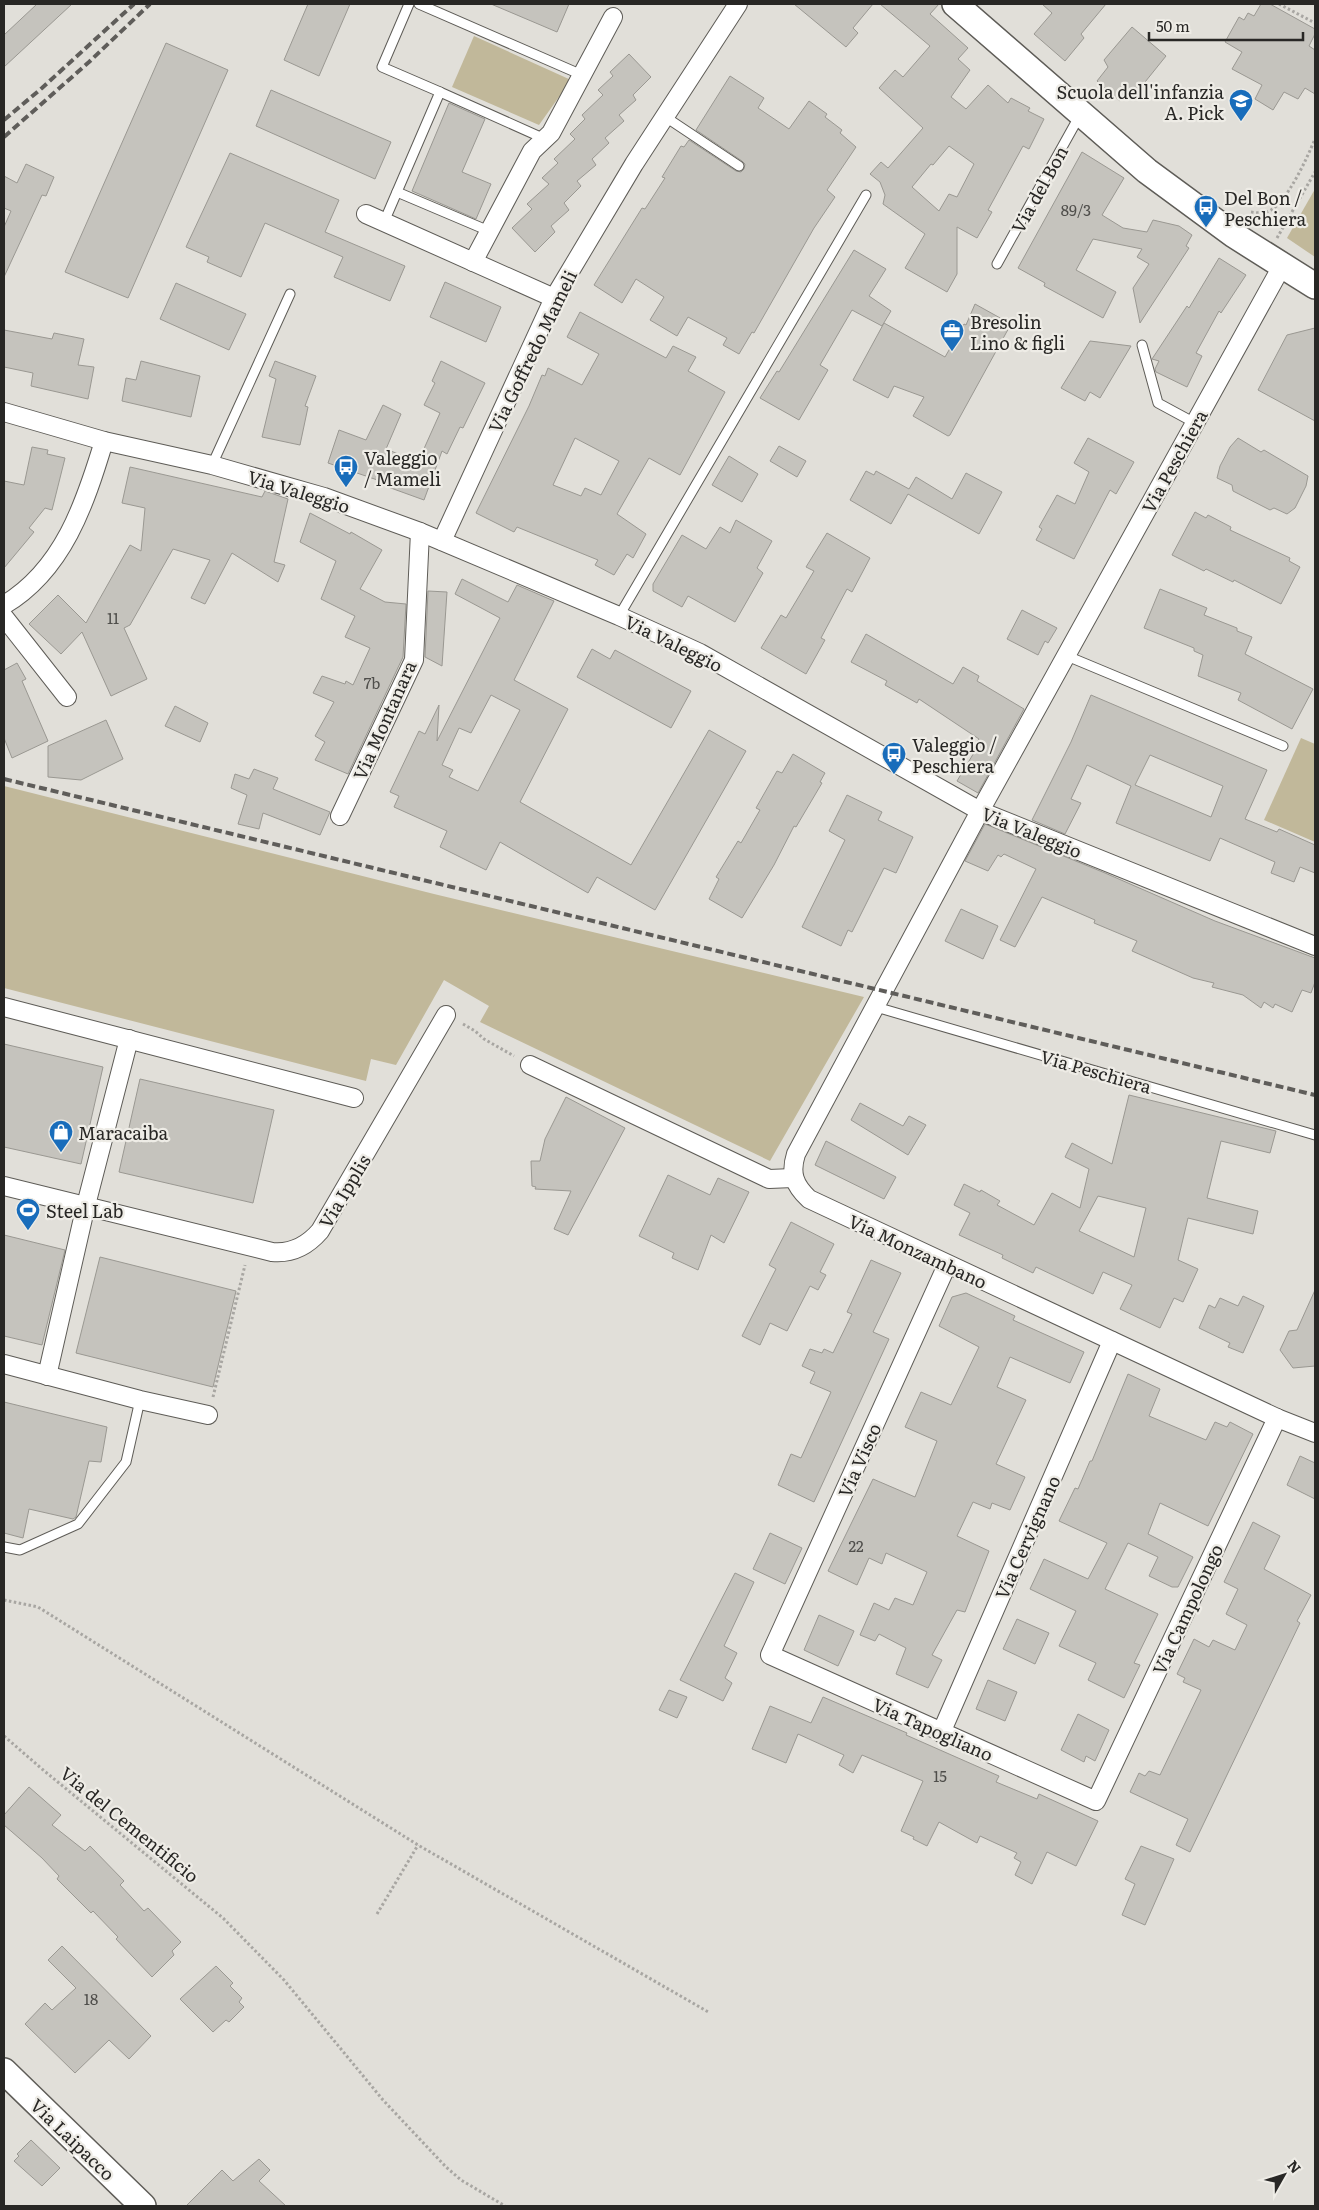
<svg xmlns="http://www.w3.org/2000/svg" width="1319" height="2210" font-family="Literata,serif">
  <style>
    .green { fill: #c1b89a }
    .building { fill: #c5c3bd; stroke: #9a9892; fill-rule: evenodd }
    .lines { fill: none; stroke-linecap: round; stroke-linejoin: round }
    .lane-casing { stroke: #5e5c57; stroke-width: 11 }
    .street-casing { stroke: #5e5c57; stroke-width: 20 }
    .secondary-casing { stroke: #5e5c57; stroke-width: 28 }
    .path { stroke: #a8a6a2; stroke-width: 3; stroke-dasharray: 2.5 2.5; stroke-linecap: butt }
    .lane { stroke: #fff; stroke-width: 9 }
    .street { stroke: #fff; stroke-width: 18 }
    .secondary { stroke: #fff; stroke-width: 25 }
    .rail { stroke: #5f5d5a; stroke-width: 4; stroke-dasharray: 8 4; stroke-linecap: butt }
    .labels { text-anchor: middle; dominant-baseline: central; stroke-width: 4.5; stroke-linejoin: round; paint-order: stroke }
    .number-label { font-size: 15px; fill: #4f4e4b }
    .poi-label { font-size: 18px; fill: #282725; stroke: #eeece6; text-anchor: start }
    .street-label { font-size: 18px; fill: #282725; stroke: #eeece6 }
  </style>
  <rect width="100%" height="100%" fill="#e1dfd9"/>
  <g class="green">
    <polygon points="474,36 571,80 539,125 452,87"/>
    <polygon points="1315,189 1315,257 1287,238"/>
    <polygon points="1301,738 1315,744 1315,842 1264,820"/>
    <polygon points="4,786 434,894 864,997 770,1161 480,1022 489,1006 444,980 396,1065 371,1059 366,1081 4,988"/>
  </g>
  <g class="building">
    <polygon points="37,4 72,4 4,67 4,35"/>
    <polygon points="308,4 350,4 319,76 284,60"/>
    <polygon points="491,4 569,4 557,32"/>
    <polygon points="794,4 873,4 853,28 858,33 846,47"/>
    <path d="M880,4h59l-9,10 38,34 -10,11 12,11 -19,27 15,12 22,-24 20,18 3,-5 19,10 -2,3 16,8 -15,30 -6,-3 -35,64 4,2 -15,26 -20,-11v47l-10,18 -42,-24 20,-34 -42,-30 2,-9 -5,-13 -10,-8 11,-12 7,6 35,-40 -44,-40 16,-18 8,7 27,-31zM949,146l25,18 -17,33 -8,-3 -10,17 -27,-24 19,-23 2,1z"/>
    <polygon points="1042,4 1106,4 1081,34 1084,38 1065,61 1034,34 1052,13"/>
    <polygon points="1261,4 1270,4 1315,29 1315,34 1309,46 1315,50 1315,94 1305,88 1298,99 1284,92 1273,110 1255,99 1262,85 1232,69 1242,52 1225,42 1239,17 1244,20 1248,13 1254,16"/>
    <polygon points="1132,27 1166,56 1137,92 1131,89 1120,101 1097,81 1108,67 1104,60"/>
    <polygon points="166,43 228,70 128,298 65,272"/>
    <polygon points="629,54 651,77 633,95 636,100 619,115 624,121 605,138 609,143 592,159 596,165 577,181 581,186 564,203 569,210 551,226 555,232 535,252 512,228 532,209 527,204 549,184 542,178 558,163 554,159 575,139 570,134 585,119 582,115 603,95 598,90 613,76 610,72"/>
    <polygon points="730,76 764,98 758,108 789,129 809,101 827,114 825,117 842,130 840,133 856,147 827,190 835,197 814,228 754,333 752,332 739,354 723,345 727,338 688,317 677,336 650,320 664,297 636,279 622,303 594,285 642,208 645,209 665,178 662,177 681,146 684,147 689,140 736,171 741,172 744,169 745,164 742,161 696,130"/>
    <polygon points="271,90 391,142 375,179 256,126"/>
    <polygon points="449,103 485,119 462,172 491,184 476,219 412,191"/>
    <polygon points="1082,152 1124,178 1102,215 1123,228 1147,232 1153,220 1179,226 1192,235 1186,246 1189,248 1140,323 1133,288 1149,264 1137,257 1142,249 1093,239 1076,270 1116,292 1103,318 1044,286 1045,283 1018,268"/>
    <polygon points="230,153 339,200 325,232 405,266 390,301 334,277 343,257 265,223 241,277 207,262 209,257 186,247"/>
    <polygon points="26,164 54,177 46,196 42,195 4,277 4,227 11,211 4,208 4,176 17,183"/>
    <polygon points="854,250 886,269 869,296 891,311 882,326 852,310 820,365 828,370 799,420 760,398 777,371 779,372"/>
    <polygon points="1219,258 1246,275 1221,313 1219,311 1196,353 1202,356 1187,387 1156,372 1155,369 1159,361 1152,359 1187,306 1189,308"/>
    <polygon points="445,282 501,307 486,342 430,317"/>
    <polygon points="176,283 246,314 229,350 160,319"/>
    <polygon points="975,304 1011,324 950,435 948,436 913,416 924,397 894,386 888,398 853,380 884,323 945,357 964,324 966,325"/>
    <path d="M580,312l86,46 7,-12 23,11 -8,14 37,21 -45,83 -31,-17 -32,56 29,20 -13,24 -6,-4 -13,21 -19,-10 3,-5 -81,-33 -3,5 -38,-19 53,-107 13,-31 3,1 3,-8 34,17 17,-31 -32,-17zM575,438l44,23 -18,34 -16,-7 -4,8 -28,-11z"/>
    <polygon points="1315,328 1315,421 1258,390 1287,335"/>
    <polygon points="4,330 52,339 54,333 84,339 78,365 94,367 88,399 31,386 33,373 4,367"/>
    <polygon points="1090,341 1131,346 1100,398 1090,392 1085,401 1061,388"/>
    <polygon points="141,361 200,376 191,417 122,401 126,378 136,380"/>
    <polygon points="275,361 316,376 305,406 308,407 300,445 262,437 276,379 269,376"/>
    <polygon points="441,361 485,383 463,428 460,427 447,454 442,451 424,500 388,487 389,484 328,463 339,430 366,440 383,405 401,414 386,449 418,462 440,413 424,405 435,383 432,381"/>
    <polygon points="1088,438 1134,462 1116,494 1110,490 1074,559 1036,540 1042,529 1039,527 1057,495 1075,504 1089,472 1074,463"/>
    <polygon points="1238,438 1261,452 1264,450 1308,476 1306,486 1295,508 1287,514 1274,508 1270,510 1233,491 1232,485 1217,478 1220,466 1230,447"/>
    <polygon points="779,446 806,461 797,477 770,461"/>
    <polygon points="32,447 48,450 47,454 65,458 52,510 45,508 29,528 34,532 4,568 4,481 24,485"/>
    <polygon points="729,456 758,474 742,502 712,485"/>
    <polygon points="130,467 262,497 265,491 288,499 274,562 285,565 278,582 232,553 205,604 191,598 210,560 173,549 130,625 124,628 147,679 111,696 82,632 61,654 29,624 58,595 86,623 130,545 141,551 145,508 122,503"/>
    <polygon points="866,471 874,475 876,471 909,489 916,477 952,499 966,473 1002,492 979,534 908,494 891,524 850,500"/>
    <polygon points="1195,512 1206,518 1208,515 1231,527 1230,530 1290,558 1289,561 1300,567 1281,604 1234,580 1233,582 1206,569 1204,571 1172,555"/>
    <polygon points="310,513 350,534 351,532 382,550 360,589 385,602 406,604 403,657 348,774 315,760 325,742 315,736 334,702 313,693 322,676 345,684 346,681 353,685 370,648 345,637 355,616 321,599 336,561 300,542"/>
    <polygon points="736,520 772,541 757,568 763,573 735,622 688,596 682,607 653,591 653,584 682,535 706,549 720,527 730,533"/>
    <polygon points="827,533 870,558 852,592 847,589 821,638 825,640 806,674 761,648 781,615 786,618 814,571 806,567"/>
    <path d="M462,579l46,23 9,-17 37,16 -40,79 54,29 -48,93 111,63 78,-135 37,21 -91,159 -58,-33 -9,16 -88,-51 -14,28 -46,-23 7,-16 -53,-24 5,-11 -9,-4 29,-61 6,3 14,-29 -2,36 63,-123 -45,-24zM491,695l29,15 -42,81 -29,-14 4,-7 -11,-5 17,-37 12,5z"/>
    <polygon points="1160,589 1207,608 1204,615 1237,628 1237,631 1252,637 1245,654 1313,689 1292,729 1238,700 1241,693 1198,676 1203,655 1194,651 1194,648 1144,628"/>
    <polygon points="428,591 447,592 442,666 425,657"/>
    <polygon points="1022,610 1057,628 1048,643 1045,641 1038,655 1007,639"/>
    <polygon points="866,634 953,684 963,667 979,676 977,681 1024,709 978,793 957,781 975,751 972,749 979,739 919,699 917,703 885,685 887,681 851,662"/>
    <polygon points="592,649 610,659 615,650 691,691 671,728 577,677"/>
    <polygon points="17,663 26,679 22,681 48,741 12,758 4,738 4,670"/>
    <path d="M1091,695l176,75 -22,49 32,13 2,-3 36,16v28l-15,-6 -6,15 -23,-9 4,-11 -55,-24 -10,23 -94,-38 15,-37 -44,-21 -16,34 10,4 -16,31 -33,-14 39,-78zM1150,755l73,31 -12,31 -76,-32z"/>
    <polygon points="175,706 208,723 200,742 165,726"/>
    <polygon points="106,720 123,759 81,780 48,777 48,746"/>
    <polygon points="793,754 825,773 820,782 822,783 796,827 794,826 774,865 742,918 709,899 719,879 716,877 738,841 741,843 760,810 756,808 777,771 782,773"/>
    <polygon points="254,769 278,778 273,789 330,812 320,835 263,813 259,829 238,824 247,795 231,788 235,774 249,779"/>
    <polygon points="847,795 882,812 878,820 913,837 896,873 884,868 852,932 848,930 841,946 802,927 845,840 829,831"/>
    <polygon points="985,824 1105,873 1215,921 1315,958 1315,982 1311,993 1302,990 1292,1012 1275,1004 1273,1008 1264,1002 1261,1008 1243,995 1212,987 1214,983 1193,978 1132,951 1137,941 1094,923 1095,920 1042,897 1015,947 1000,940 1036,869 1004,854 1001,857 998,855 988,871 965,861"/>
    <polygon points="961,909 998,926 983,959 945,941"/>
    <polygon points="4,1044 103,1067 81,1164 4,1147"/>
    <polygon points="140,1079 274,1110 253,1203 119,1172"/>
    <path d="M1129,1095l147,36 -6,22 -49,-12 -14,57 51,13 -5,23 -65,-16 -10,42 20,9 -15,33 -9,-4 -14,30 -40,-19 12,-24 -29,-13 -10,22 -57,-27 -3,6 -31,-15 1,-3 -44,-20 11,-22 -16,-8 10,-21 16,8 1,-2 19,11 -3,4 37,20 18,-32 28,15 9,-39 -24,-12 7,-14 40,21zM1098,1196l48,12 -12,49 -55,-26z"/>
    <polygon points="566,1097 625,1128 568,1235 554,1229 571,1191 535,1189 536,1187 532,1186 531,1161 540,1161 545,1139"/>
    <polygon points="860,1103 903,1126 909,1116 926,1125 908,1155 851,1120"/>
    <polygon points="826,1141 896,1177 884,1199 815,1165"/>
    <polygon points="668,1175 710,1195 718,1178 749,1192 724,1243 711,1235 698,1270 672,1258 674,1253 639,1236"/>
    <polygon points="791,1222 834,1244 820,1272 826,1275 818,1290 810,1286 787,1331 770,1323 760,1345 742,1336 776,1269 769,1265"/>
    <polygon points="4,1235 65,1250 42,1345 4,1336"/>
    <polygon points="100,1257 236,1291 213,1387 76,1353"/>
    <polygon points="871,1260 901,1273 873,1332 889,1339 814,1502 778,1485 791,1454 801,1458 831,1392 810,1383 815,1372 802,1366 810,1349 822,1353 824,1349 833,1353 852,1314 847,1312"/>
    <polygon points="1315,1290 1315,1366 1293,1368 1280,1350 1289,1331 1297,1330"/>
    <polygon points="966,1293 1015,1316 1013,1320 1084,1352 1070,1383 1010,1357 997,1387 1026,1400 996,1464 1025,1477 1010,1510 992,1503 990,1509 973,1502 957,1536 989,1551 965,1612 957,1610 932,1655 942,1660 928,1688 896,1674 906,1648 879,1634 875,1641 860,1635 874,1603 889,1610 895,1598 913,1605 927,1572 886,1553 882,1564 869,1558 857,1585 828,1571 873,1479 915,1497 937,1441 905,1427 921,1392 951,1405 979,1347 939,1326 952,1297"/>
    <polygon points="1243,1296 1264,1306 1243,1353 1228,1347 1230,1343 1199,1328 1209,1305 1215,1308 1220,1298 1238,1306"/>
    <polygon points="1128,1374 1160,1389 1149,1416 1206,1440 1215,1422 1227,1427 1230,1422 1253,1434 1208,1526 1160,1503 1148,1534 1193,1557 1178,1587 1172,1587 1149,1576 1158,1557 1128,1543 1105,1589 1158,1614 1134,1663 1140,1665 1124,1698 1088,1680 1096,1663 1059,1646 1076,1611 1030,1589 1044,1559 1088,1579 1107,1543 1059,1521 1075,1488 1078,1489 1090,1461 1092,1461"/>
    <polygon points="4,1402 107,1427 101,1462 89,1461 76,1517 73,1519 29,1509 23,1538 4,1533"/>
    <polygon points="1300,1456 1315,1463 1315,1499 1287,1485"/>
    <polygon points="1253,1522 1280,1536 1264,1569 1311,1595 1297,1621 1300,1623 1190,1852 1176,1845 1188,1819 1130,1792 1139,1773 1145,1776 1149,1771 1160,1775 1201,1690 1183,1682 1185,1678 1177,1674 1194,1639 1209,1647 1213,1640 1235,1650 1247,1625 1226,1614 1238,1589 1224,1582"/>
    <polygon points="770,1533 802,1548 785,1584 753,1569"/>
    <polygon points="735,1573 754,1582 724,1646 737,1653 725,1678 732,1683 723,1701 680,1680"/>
    <polygon points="819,1615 854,1631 838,1666 804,1650"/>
    <polygon points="1017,1619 1049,1633 1035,1664 1003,1649"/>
    <polygon points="988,1680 1017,1692 1005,1721 976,1709"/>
    <polygon points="669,1690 687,1697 677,1718 659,1710"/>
    <polygon points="823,1697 907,1733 906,1735 999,1776 996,1782 1037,1799 1039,1794 1098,1821 1076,1866 1047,1852 1032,1884 1015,1875 1021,1862 1014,1858 1017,1853 980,1836 977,1843 939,1822 927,1846 913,1839 914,1837 901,1831 923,1781 862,1755 853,1773 839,1765 844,1755 798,1734 786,1763 752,1749 770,1706 811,1723"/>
    <polygon points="1078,1714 1109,1730 1095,1761 1086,1756 1084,1762 1061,1750"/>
    <polygon points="29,1787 61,1815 52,1825 85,1851 90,1846 124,1881 120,1885 144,1911 148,1908 181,1942 172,1951 174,1955 152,1977 116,1939 118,1937 93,1911 91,1913 57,1879 59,1876 42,1858 4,1825 4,1815"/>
    <polygon points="1141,1846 1174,1859 1145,1925 1122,1915 1135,1884 1125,1879"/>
    <polygon points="62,1946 151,2036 129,2059 109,2040 75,2073 25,2024 45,2003 52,2010 76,1988 48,1960"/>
    <polygon points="216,1966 233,1983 230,1986 242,1998 239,2002 244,2007 229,2022 226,2020 213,2032 180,1999"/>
    <polygon points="31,2140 60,2168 42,2186 14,2161 19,2156 17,2154"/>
    <polygon points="259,2159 270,2170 259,2181 286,2206 186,2206 222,2170 233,2181"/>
  </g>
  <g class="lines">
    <defs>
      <g id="lane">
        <polyline points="409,4 382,67 440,92"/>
        <polyline points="419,4 582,75"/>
        <polyline points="664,116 739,166"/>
        <polyline points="397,192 489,231"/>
        <polyline points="384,222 440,92 545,139"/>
        <polyline points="997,264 1080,115"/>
        <polyline points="1142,345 1158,403 1195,423"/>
        <polyline points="212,465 290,294"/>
        <polyline points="619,616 866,195"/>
        <polyline points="1067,656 1283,746"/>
        <polyline points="876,1007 1315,1135"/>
        <polyline points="4,1547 20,1550 78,1524 126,1462 140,1400"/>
      </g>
      <g id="street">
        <polyline points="366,214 554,298"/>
        <polyline points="473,262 532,151 551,133 613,17"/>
        <path d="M1282,266l-302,545 -184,343c-6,19 -2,31 13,45l468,219 38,15"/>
        <polyline points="4,412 104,441 212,465 324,497 420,532 619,616 700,653 980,811 1315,946"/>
        <polyline points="442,541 554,298 634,164 738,4"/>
        <path d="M4,605c59,-35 81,-101 100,-164"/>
        <polyline points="4,617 67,697"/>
        <polyline points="340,816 414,660 420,532"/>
        <polyline points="4,1007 354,1098"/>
        <polyline points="530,1065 769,1179 793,1178"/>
        <path d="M4,1186l268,66c20,2 35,-6 48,-21l126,-216"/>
        <polyline points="947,1265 770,1655 1096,1801 1277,1418"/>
        <polyline points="4,1364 140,1400 208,1415"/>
        <polyline points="47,1376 86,1205 129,1039"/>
        <polyline points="941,1733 1112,1341"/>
      </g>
      <g id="secondary">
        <polyline points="955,4 1147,171 1234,235 1315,286"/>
        <polyline points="4,2071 143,2206"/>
      </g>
    </defs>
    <use href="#lane" class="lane-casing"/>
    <use href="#street" class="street-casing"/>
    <use href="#secondary" class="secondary-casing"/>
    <g class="path">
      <polyline points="1279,4 1315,23"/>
      <path d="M1251,212c7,1 13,2 20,-2 17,-10 36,-52 44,-71"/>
      <polyline points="1277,238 1315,172"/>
      <polyline points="463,1024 475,1031 484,1039 514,1056"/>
      <polyline points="213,1397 245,1265"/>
      <polyline points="4,1600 38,1607 418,1845 710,2013"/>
      <polyline points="4,1736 42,1769 223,1918 284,1980 383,2100 446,2167 461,2180 505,2206"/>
      <polyline points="377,1914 418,1845"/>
    </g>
    <use href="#lane" class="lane"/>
    <use href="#street" class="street"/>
    <use href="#secondary" class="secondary"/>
    <g class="rail">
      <polyline points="4,120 42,88 134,4"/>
      <polyline points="4,137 89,62 150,4"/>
      <polyline points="4,779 1315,1095"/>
    </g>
  </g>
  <defs>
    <symbol id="school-pin" viewBox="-11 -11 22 30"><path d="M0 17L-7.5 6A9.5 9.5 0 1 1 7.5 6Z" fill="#196dbb" stroke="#eeece6"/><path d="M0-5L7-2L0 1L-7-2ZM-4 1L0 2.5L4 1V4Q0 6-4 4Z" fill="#fff"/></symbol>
    <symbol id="bus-pin" viewBox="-11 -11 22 30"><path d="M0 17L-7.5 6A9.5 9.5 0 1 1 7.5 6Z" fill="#196dbb" stroke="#eeece6"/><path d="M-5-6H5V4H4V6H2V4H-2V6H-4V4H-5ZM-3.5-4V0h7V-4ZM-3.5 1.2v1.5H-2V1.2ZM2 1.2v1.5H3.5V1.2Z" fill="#fff"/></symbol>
    <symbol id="office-pin" viewBox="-11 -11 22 30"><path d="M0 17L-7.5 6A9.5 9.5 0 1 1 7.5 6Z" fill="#196dbb" stroke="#eeece6"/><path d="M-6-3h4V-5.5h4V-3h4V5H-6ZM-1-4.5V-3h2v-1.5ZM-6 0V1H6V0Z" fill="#fff"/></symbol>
    <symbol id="shop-pin" viewBox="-11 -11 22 30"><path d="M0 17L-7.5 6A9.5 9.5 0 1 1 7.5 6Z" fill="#196dbb" stroke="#eeece6"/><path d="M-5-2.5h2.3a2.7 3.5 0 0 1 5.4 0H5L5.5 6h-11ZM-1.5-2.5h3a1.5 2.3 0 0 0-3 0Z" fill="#fff"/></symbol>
    <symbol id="stadium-pin" viewBox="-11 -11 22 30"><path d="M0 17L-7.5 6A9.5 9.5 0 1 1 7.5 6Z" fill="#196dbb" stroke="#eeece6"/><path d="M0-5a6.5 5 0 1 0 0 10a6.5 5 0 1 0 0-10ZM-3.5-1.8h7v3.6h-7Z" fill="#fff"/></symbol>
  </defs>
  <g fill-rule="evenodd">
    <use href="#school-pin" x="1227" y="87" width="28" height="38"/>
    <use href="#bus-pin" x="1192" y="193" width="28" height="38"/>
    <use href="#office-pin" x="938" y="317" width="28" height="38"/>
    <use href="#bus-pin" x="332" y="453" width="28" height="38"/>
    <use href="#bus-pin" x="880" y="740" width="28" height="38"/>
    <use href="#shop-pin" x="47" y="1118" width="28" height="38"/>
    <use href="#stadium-pin" x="14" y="1196" width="28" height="38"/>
  </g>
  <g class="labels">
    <g class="number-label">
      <text x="1076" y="209">89/3</text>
      <text x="113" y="617">11</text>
      <text x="372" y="682">7b</text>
      <text x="856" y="1545">22</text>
      <text x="940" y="1775">15</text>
      <text x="91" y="1998">18</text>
    </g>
    <g class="poi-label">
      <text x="1224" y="91" text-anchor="end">Scuola dell'infanzia<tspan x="1224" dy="21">A. Pick</tspan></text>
      <text x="1224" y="197">Del Bon /<tspan x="1224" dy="21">Peschiera</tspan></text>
      <text x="970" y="321">Bresolin<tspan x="970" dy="21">Lino &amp; figli</tspan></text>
      <text x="364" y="457">Valeggio<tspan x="364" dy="21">/ Mameli</tspan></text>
      <text x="912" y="744">Valeggio /<tspan x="912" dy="21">Peschiera</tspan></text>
      <text x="78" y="1132">Maracaiba</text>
      <text x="46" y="1210">Steel Lab</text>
    </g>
    <g class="street-label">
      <text transform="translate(1039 189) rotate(-61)">Via del Bon</text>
      <text transform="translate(532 351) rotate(-64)">Via Goffredo Mameli</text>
      <text transform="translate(1174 461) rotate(-61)">Via Peschiera</text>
      <text transform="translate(299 491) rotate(17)">Via Valeggio</text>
      <text transform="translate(674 643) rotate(26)">Via Valeggio</text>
      <text transform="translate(384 720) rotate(-66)">Via Montanara</text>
      <text transform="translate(1032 832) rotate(22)">Via Valeggio</text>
      <text transform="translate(1096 1071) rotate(16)">Via Peschiera</text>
      <text transform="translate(344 1191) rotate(-59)">Via Ipplis</text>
      <text transform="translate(918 1251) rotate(25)">Via Monzambano</text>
      <text transform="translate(859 1460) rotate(-66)">Via Visco</text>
      <text transform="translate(1027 1537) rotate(-66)">Via Cervignano</text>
      <text transform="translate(1187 1609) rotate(-65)">Via Campolongo</text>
      <text transform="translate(933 1729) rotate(24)">Via Tapogliano</text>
      <text transform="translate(130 1824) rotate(39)">Via del Cementificio</text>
      <text transform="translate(73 2139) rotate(44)">Via Laipacco</text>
    </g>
  </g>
  <rect width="1319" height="2210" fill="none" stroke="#282725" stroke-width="10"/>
  <g transform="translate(1284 2175) rotate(51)" stroke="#eeece6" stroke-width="4" paint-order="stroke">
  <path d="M0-4L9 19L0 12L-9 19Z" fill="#282725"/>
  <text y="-8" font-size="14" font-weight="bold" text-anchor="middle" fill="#282725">N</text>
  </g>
  <path d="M1149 32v8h154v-8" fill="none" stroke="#282725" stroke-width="2.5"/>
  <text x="1156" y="32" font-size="15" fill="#282725" stroke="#eeece6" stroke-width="4" paint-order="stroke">50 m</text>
</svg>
